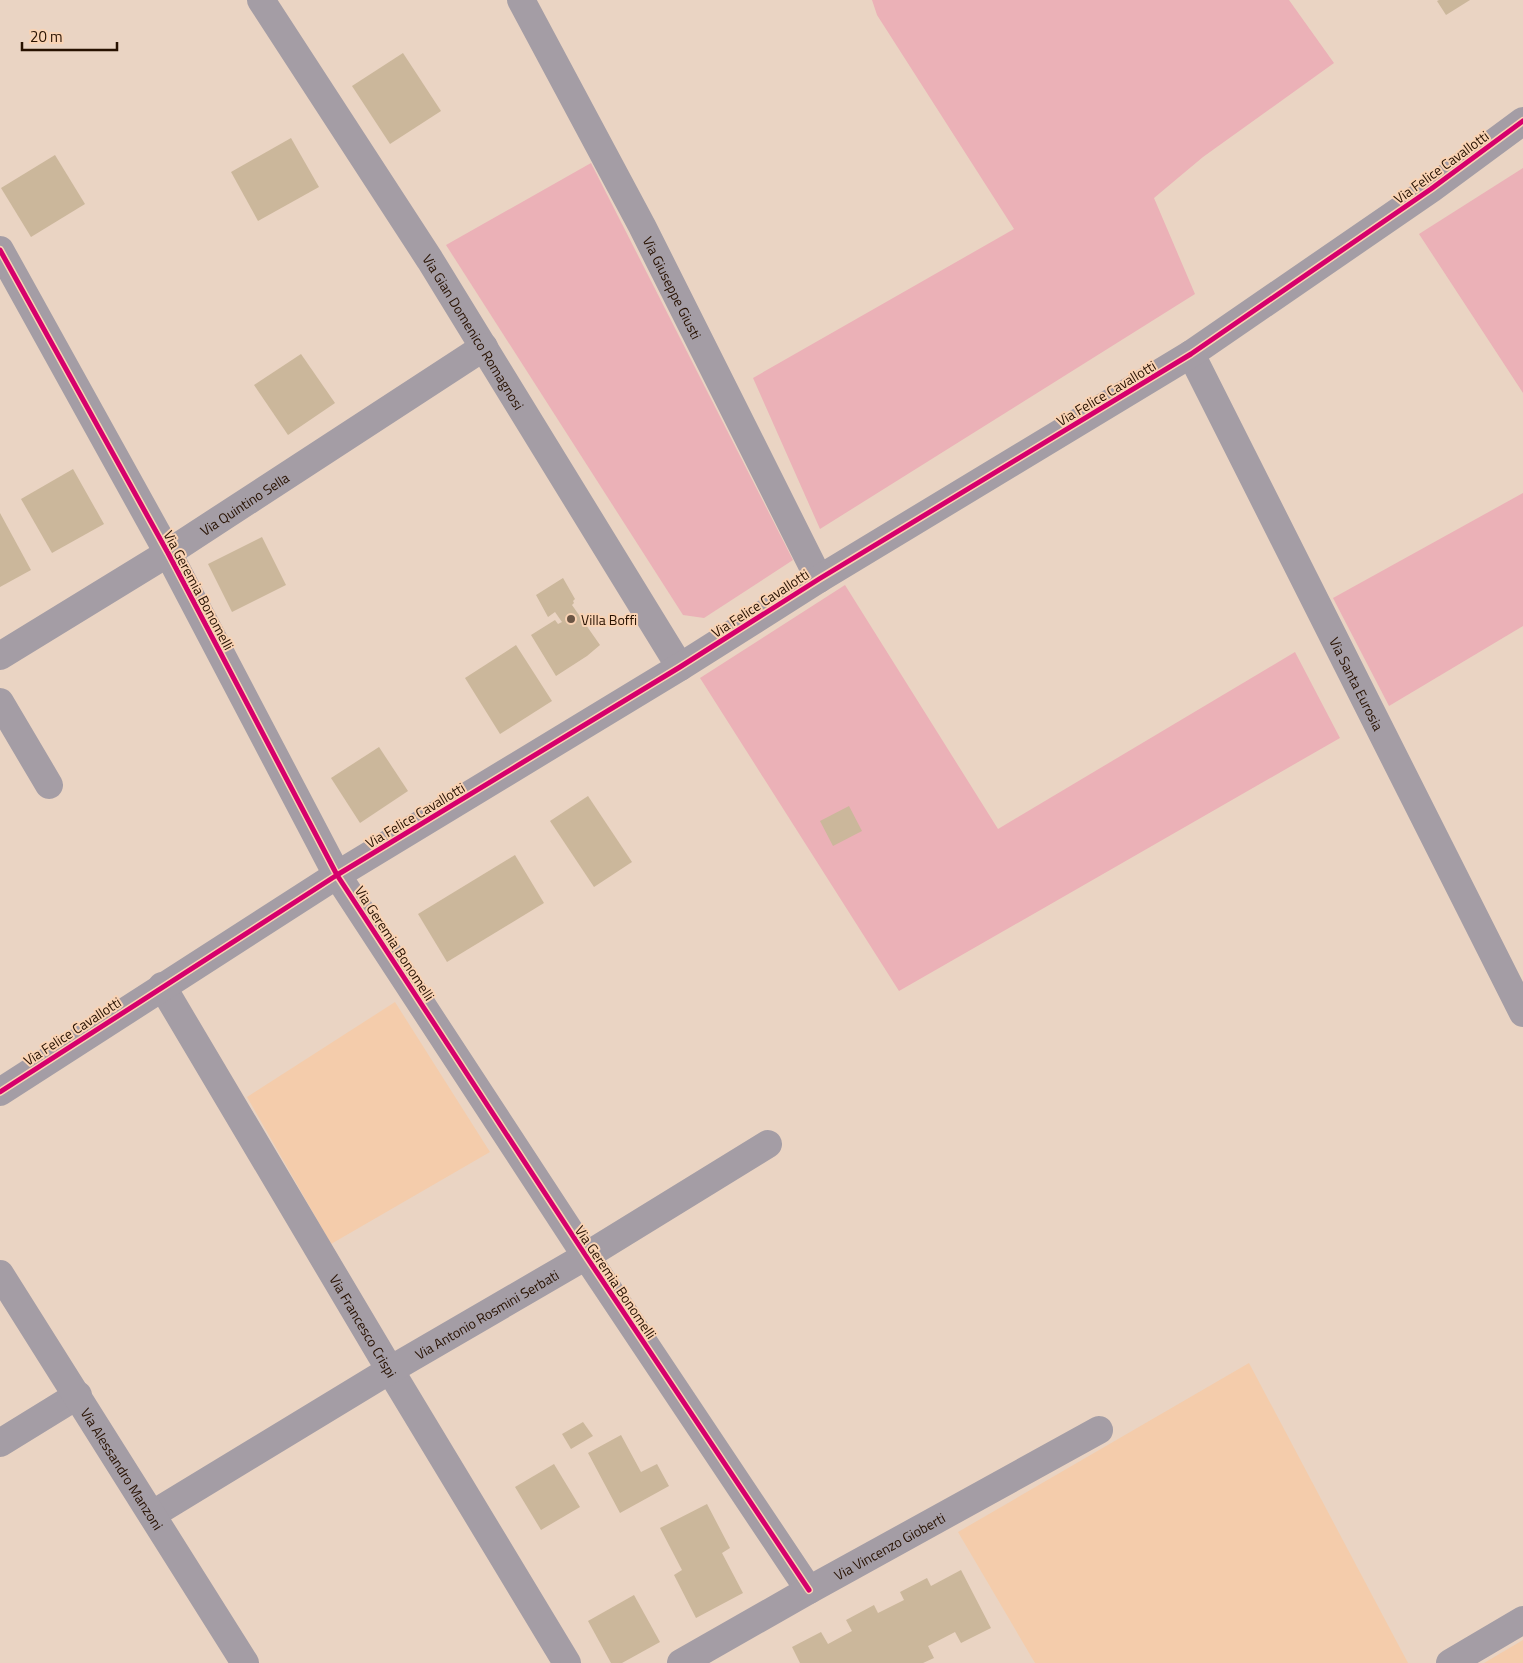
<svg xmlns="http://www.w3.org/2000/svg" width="1523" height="1663" font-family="'Titillium Web',sans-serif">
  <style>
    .built { fill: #f4ccab }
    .green { fill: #ebb1b7 }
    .building { fill: #cbb79b }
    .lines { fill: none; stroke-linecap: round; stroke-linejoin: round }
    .minor { stroke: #a49da5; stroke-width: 28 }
    .tertiary { stroke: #a49da5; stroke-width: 28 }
    .cycleway-casing { stroke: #f9d3b4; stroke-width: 8 }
    .cycleway { stroke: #d6006c; stroke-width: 5 }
    .poi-dot { fill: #6b5544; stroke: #f9d3b4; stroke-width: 2 }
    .labels { text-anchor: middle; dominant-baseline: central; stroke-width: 4; stroke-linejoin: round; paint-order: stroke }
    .street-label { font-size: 14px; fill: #271100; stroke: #f9d3b4 }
    .poi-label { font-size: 14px; fill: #271100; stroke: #f9d3b4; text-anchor: start }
  </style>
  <rect width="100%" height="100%" fill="#ead4c3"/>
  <g class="built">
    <polygon points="395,1002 490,1152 331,1244 247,1097"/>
    <polygon points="1249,1363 1408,1663 1035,1663 958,1532"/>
    <polygon points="1523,1640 1523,1663 1484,1663"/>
  </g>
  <g class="green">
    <polygon points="872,0 1289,0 1334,63 1203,157 1154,198 1195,294 820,529 753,378 1014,229 877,15"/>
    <polygon points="591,163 793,560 704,618 683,615 446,245"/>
    <polygon points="1523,168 1523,393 1419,234"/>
    <polygon points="1523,493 1523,626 1389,706 1333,598"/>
    <polygon points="845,585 998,829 1295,652 1340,738 899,991 700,678"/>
  </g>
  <g class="building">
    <polygon points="1439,0 1470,0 1446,15 1437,1"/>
    <polygon points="403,53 441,111 390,144 352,86"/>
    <polygon points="291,138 319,187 258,221 231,172"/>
    <polygon points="55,155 85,204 31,237 1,188"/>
    <polygon points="301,354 335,403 288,435 254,385"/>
    <polygon points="73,469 104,524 52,553 21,499"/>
    <polygon points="0,513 31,570 0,587"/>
    <polygon points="262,537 286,585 232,612 208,564"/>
    <polygon points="563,578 575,599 573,601 574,603 572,605 600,645 587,656 556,676 531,635 555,620 558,624 562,622 555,612 548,617 536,595"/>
    <polygon points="516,645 552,701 500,734 465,678"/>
    <polygon points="379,747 408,791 360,823 331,778"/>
    <polygon points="588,796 632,862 594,887 550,821"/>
    <polygon points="849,806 862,831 833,846 820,821"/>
    <polygon points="515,855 544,903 447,962 418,914"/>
    <polygon points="583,1422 593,1436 571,1449 562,1434"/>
    <polygon points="621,1435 641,1472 657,1464 669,1486 620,1513 588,1453"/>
    <polygon points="554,1464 580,1507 541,1530 515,1487"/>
    <polygon points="707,1504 730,1548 722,1553 743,1593 696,1618 674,1575 682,1570 660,1528"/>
    <polygon points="961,1570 991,1628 961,1643 955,1632 928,1646 934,1658 923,1663 800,1663 792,1647 821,1632 828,1644 852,1631 846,1620 874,1605 878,1613 904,1600 900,1592 927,1578 931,1586"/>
    <polygon points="634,1595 660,1642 622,1663 611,1663 588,1621"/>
  </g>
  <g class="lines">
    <g class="minor">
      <path id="s1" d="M261,0l169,260 250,407"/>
      <path id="s2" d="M521,0l121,226 177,353"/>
      <polyline points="0,250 168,553 337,875 586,1256 809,1590"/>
      <path id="s3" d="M1191,354l332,659"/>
      <path id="s4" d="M0,656l168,-103 316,-206"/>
      <polyline points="0,702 49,785"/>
      <path id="s5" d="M162,986l228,384 177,293"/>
      <polyline points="0,1443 78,1395"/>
      <path id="s6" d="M153,1514l237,-144 196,-114 182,-112"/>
      <path id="s7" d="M681,1663l128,-73 290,-160"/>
      <polyline points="1450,1663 1523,1620"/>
    </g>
    <g class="tertiary">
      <polyline points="0,1092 337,875 680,667 819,579 1191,354 1431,189 1523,121"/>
      <path id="s8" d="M0,1274l245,389"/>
    </g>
    <defs>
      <g id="cycleway">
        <polyline points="0,250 168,553 337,875 586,1256 809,1590"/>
        <polyline points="0,1092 337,875 680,667 819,579 1191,354 1431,189 1523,121"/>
      </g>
    </defs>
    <use href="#cycleway" class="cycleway-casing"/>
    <use href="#cycleway" class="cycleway"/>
  </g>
  <circle class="poi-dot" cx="571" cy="619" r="5"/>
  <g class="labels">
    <g class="street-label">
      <text transform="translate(1441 167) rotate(-36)">Via Felice Cavallotti</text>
      <text stroke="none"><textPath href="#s2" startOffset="325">Via Giuseppe Giusti</textPath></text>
      <text stroke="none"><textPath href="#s1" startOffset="394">Via Gian Domenico Romagnosi</textPath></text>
      <text transform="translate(1106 393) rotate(-31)">Via Felice Cavallotti</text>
      <text stroke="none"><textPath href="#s4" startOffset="288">Via Quintino Sella</textPath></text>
      <text transform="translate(199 590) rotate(62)">Via Geremia Bonomelli</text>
      <text transform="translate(760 603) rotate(-33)">Via Felice Cavallotti</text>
      <text stroke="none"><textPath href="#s3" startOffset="369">Via Santa Eurosia</textPath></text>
      <text transform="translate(415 815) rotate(-31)">Via Felice Cavallotti</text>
      <text transform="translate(395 943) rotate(57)">Via Geremia Bonomelli</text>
      <text transform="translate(72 1031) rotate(-33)">Via Felice Cavallotti</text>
      <text transform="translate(616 1282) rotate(56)">Via Geremia Bonomelli</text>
      <text stroke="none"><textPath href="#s6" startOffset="389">Via Antonio Rosmini Serbati</textPath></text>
      <text stroke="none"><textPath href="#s5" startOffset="395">Via Francesco Crispi</textPath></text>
      <text stroke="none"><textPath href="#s8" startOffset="230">Via Alessandro Manzoni</textPath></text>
      <text stroke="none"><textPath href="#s7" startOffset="239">Via Vincenzo Gioberti</textPath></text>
    </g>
    <g class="poi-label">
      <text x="581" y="619">Villa Boffi</text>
    </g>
  </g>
  <path d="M22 42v8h95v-8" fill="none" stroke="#271100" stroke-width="2.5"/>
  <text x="30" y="42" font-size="15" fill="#271100" stroke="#f9d3b4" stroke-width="4" paint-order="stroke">20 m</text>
</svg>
